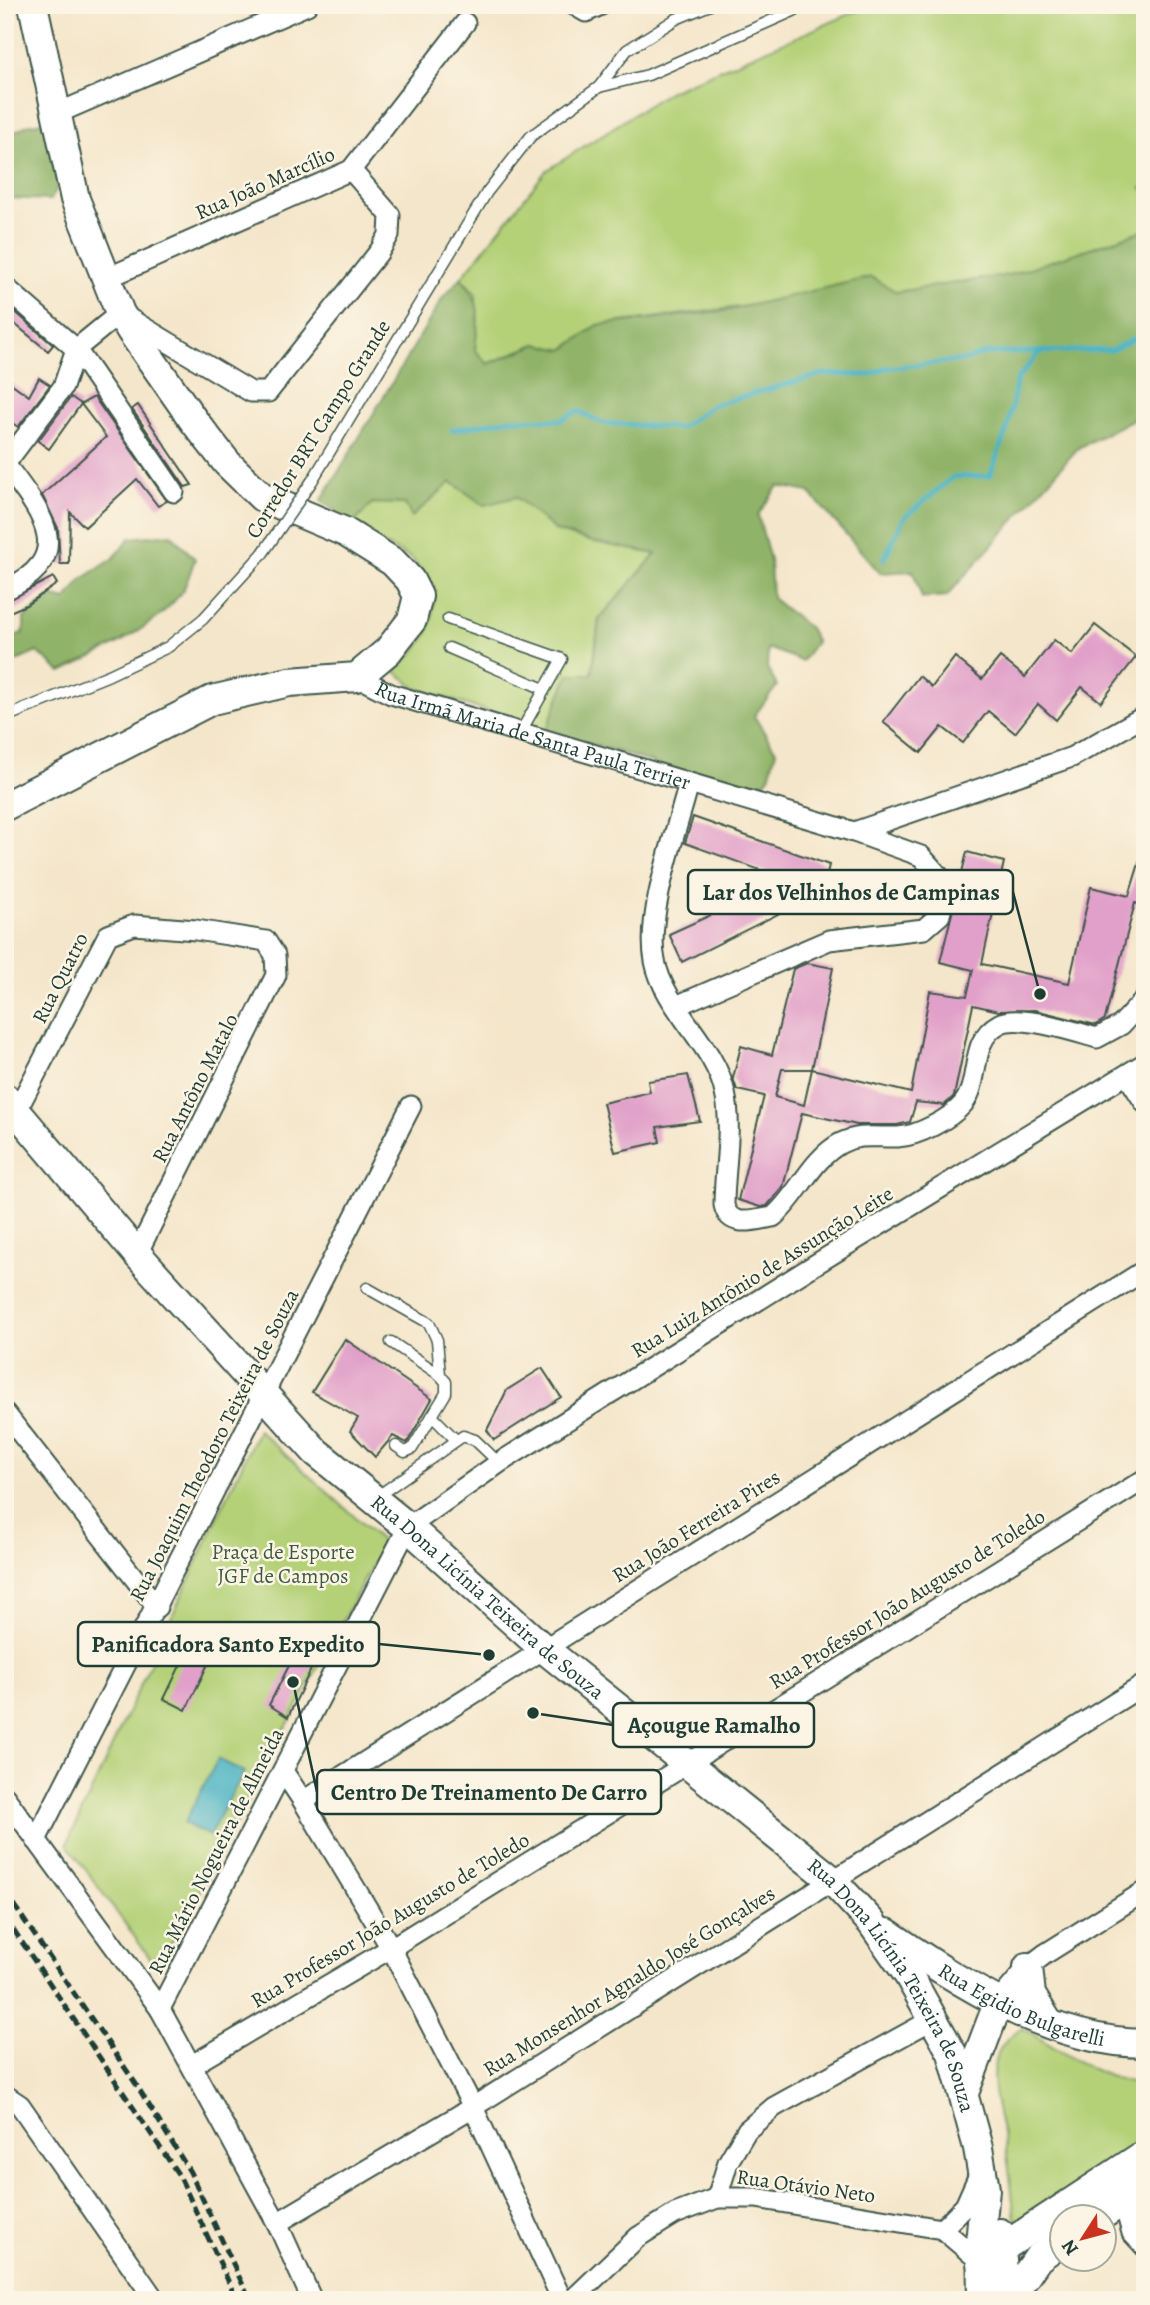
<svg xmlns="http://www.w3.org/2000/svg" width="1150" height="2305" font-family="Alegreya,serif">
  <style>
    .green { fill: #b4d178; stroke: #6a8756; stroke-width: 2 }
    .forest { fill: #8fb368; stroke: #57784e; stroke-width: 2 }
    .water { fill: #46b2c3; stroke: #32787c; stroke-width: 2 }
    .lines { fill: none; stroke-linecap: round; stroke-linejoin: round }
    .stream { stroke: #46b2c3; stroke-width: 5 }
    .building { fill: #e1a0c9; fill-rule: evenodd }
    .service-casing { stroke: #3f564a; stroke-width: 13 }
    .minor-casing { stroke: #3f564a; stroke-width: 23 }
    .secondary-casing { stroke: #3f564a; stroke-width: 32 }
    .service { stroke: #fff; stroke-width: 10 }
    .minor { stroke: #fff; stroke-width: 19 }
    .secondary { stroke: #fff; stroke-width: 28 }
    .rail { stroke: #1f3d34; stroke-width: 5; stroke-dasharray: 10 5; stroke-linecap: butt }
    .service-bridge-casing { stroke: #3f564a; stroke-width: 13; stroke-linecap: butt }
    .service-bridge { stroke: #fff; stroke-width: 10 }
    .labels { text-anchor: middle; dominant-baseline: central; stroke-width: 5; stroke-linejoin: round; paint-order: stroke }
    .street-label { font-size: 21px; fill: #1f3d34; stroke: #fcf5e5 }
    .park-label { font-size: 21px; fill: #3d5b42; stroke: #fcf5e5 }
    .leader { fill: none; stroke: #1f3d34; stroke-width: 2.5 }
    .callout-dot { fill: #1f3d34; stroke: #fcf5e5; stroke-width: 2.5 }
    .callout { fill: #fcf5e5; stroke: #1f3d34; stroke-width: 2.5 }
    .callout-label { font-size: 23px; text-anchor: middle; font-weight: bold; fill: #1f3d34 }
  </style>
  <rect width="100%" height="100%" fill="#fcf5e5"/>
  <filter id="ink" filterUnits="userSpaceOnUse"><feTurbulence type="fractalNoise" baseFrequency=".0143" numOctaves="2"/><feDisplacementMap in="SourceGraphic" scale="14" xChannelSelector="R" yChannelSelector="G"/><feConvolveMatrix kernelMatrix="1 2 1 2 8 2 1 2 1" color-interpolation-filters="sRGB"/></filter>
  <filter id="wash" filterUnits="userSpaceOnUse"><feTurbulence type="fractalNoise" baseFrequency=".00686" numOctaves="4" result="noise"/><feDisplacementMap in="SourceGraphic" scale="28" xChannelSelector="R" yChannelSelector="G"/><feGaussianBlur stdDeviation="1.57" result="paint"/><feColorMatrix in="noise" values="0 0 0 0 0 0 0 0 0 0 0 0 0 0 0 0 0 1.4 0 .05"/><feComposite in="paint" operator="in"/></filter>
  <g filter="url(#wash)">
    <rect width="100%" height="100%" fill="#f4e6ca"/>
    <g class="green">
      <polygon points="871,5 1145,5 1145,187 1142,188 1145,190 1145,230 1009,275 897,292 770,303 598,325 563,350 536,344 487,364 475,350 476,294 461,278 546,171 670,91"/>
      <path d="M451,482l33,23 32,-9 40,35 37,11 64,12 -58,65 -7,55h-23l-23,56 -129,-41 -22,-18c33,-31 39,-40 39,-85l-23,-28 -42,-21 -16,-13 19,-21 33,1 7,12z"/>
      <polygon points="258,1430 384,1543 158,1969 67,1844"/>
      <path d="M1022,2028c37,21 79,54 123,56v58l-120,81 -10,-4c-3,-24 -5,-50 -10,-75 -8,-41 -29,-90 17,-116z"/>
    </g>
    <g class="forest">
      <polygon points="47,121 62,177 51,200 5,198 5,133 11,134 27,125"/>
      <path d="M1145,230v183l-67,35 -131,148 -25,2 -9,-27 -33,2 -71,-81 -31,-6 -20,29 12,45 2,38 37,30 7,14 -14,19 -34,-13 -1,20 10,18 -23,30 22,35 -7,26 -14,17 -209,-64 23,-56h23l7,-55 57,-65 -63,-12 -37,-11 -40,-34 -32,8 -33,-23 -39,35 -7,-13 -33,-1 -19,21 -32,-23 123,-205 17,-18c23,25 17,40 14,72l13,14 49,-20 26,6 35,-25 132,-15 141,-33 26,15 112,-17z"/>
      <path d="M171,534l24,25c-4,10 -7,22 -12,31 -24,36 -84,64 -122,82l-24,-20 -32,14v-25l19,-9v-14l27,-22 15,4 16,-21 31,-20 17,-21z"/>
    </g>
    <polygon class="water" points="218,1759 244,1772 209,1836 184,1823"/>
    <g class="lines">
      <g class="stream">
        <polyline points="452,430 510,419 561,420 578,411 602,423 680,428 713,405 823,374 869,375 886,368 966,360 986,353 1112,350 1145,333"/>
        <polyline points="884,559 904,518 953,477 990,476 1008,426 1017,379 1040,352"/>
      </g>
    </g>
    <g id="blocks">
      <g class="building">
        <polygon points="5,303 53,345 48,351 5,316"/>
        <polygon points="39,378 50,385 18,427 5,418 5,379 29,396"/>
        <polygon points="71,397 81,404 49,449 38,441"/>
        <polygon points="94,397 167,501 158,506 137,479 85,527 70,512 69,564 60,564 58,528 42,495 106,437 81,404"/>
        <polygon points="138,405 192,485 185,487 132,409"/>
        <polygon points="53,577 57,584 26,605 5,614 5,602"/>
        <polygon points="1095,625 1136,657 1101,702 1082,687 1056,720 1038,704 1015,733 988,711 963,743 942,727 921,753 883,722 919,676 932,687 955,657 982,679 1000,657 1025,677 1054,640 1072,654"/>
        <polygon points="693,817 829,865 826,878 801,871 814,896 682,962 669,934 788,880 685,843"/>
        <path d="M967,852l37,10 -22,102 87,19 22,-96 38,9 12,-39 4,1v48l-10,-3 -30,116 -9,6 -61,-15 -36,1 -26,-6 -19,91 -5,5 -5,4 -28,-3 -6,20 -13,3h-40l-55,-12 -19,74 -16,19 -7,1 -22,-7 26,-104 -27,-6 -4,-12 8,-32 31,9 21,-86 14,-6 26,5 -21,101 99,24 19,-102 37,5 6,-26 -33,-8zM782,1069h30l-8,36 -29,-8z"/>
        <polygon points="688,1075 700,1121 657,1127 660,1142 615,1152 603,1103 650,1092 648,1081"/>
        <polygon points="345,1339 432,1399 407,1443 393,1436 375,1457 350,1431 358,1418 312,1392"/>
        <polygon points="542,1368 561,1397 494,1440 487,1430 507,1390"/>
        <polygon points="298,1648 316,1659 288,1717 269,1705"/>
        <polygon points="186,1653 208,1664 186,1710 164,1699"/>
      </g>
    </g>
  </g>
  <g filter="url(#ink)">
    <use href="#blocks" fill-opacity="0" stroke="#3f564a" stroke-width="2"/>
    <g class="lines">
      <defs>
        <g id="service">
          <polyline points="599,87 627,50 676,19 710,5"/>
          <polyline points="312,481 487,192 531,136 599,87 648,75 807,5"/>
          <polyline points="448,619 562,659 520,733"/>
          <polyline points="449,648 544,689"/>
          <polyline points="5,717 109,675 168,647 203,619 263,553"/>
          <polyline points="367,1288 429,1323 437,1340 440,1375"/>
          <polyline points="391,1342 440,1375 446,1382 446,1393 412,1449 405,1452 396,1446"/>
          <polyline points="432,1416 455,1439"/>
          <polyline points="375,1498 463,1436 475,1440 499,1463"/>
        </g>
        <g id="minor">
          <polyline points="574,5 586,12 601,5"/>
          <polyline points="56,114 307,5"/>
          <polyline points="105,279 351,170 465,23"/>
          <polyline points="5,287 76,349 174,492"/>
          <path d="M5,590c75,-34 35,-79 0,-126l58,-77 13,-38 44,-36 131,79h17l111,-140 10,-17 1,-20 -39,-45"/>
          <path id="s1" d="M357,677l34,17 463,138 218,-75 73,-41"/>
          <path d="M689,783c-12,48 -44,131 -34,178 9,47 60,84 70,132 8,35 -1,76 -1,112 5,24 31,15 49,12 25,-21 38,-58 68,-74 19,-10 36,-5 57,-6 20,-1 52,-18 65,-33 19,-24 5,-63 36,-80 19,-11 76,8 98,14l24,-13 24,-26"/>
          <polyline points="676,1006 829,940 924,929 940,915 945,891 939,876 921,856 854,832"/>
          <polyline points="1127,1075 1145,1103"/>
          <polyline points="17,1110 108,935 134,925 196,930 266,941 275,955 276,975 137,1254"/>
          <polyline points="5,1413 157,1607"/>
          <polyline points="283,1771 303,1801 1145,1270"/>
          <polyline points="5,1797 160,2009 277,2223 312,2300"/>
          <polyline points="303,1801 391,1948 473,2107 562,2300"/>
          <polyline points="36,1840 411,1106"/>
          <polyline points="999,2001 1028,1967 1045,1954 1145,1891"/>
          <polyline points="160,2009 408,1527 499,1463 816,1264 1145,1063"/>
          <polyline points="192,2065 391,1948 1145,1479"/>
          <polyline points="5,2095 20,2105 155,2300"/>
          <polyline points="717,2198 728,2162 747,2130 774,2107 935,2018"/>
          <polyline points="1123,2200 1132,2233 1145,2247"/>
          <polyline points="277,2223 473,2107 1145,1684"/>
          <polyline points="942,2229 965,2206 981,2170"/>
          <polyline points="572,2300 638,2237 675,2214 717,2198 756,2198 942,2229 981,2262"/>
        </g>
        <g id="secondary">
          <polyline points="5,806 212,700 289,682 357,677 388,651 412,620 418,596 410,580 393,562 345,532 262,497 227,463 194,421 131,331 120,313 75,199 33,5"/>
          <path id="s2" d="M5,1098l132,156 179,198 92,75 135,121 289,232 39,42 38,54 43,77 26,95 7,41 -4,44 1,67"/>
          <path id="s3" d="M887,1933c76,52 163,109 258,110"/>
          <polyline points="1028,1967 1031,1995 1048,2022"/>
          <polyline points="964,2093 999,2001"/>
          <polyline points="1098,2218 1145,2186"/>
          <polyline points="1000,2233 1005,2300"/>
          <polyline points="981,2262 1145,2154"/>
          <polyline points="1009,2300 1038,2258 1062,2241"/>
        </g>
      </defs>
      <use href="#service" class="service-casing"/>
      <use href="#minor" class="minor-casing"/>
      <use href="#secondary" class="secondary-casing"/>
      <use href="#service" class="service"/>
      <use href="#minor" class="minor"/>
      <use href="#secondary" class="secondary"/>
      <g class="rail">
        <polyline points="5,1892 136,2084 190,2172 250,2300"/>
        <polyline points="5,1917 180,2177 237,2300"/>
      </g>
      <defs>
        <polyline id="service-bridge" points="263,553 312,481"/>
      </defs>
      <use href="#service-bridge" class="service-bridge-casing"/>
      <use href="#service-bridge" class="service-bridge"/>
    </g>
  </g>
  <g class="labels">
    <g class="street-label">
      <text transform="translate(265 183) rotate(-24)">Rua João Marcílio</text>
      <text transform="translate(318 429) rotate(-58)">Corredor BRT Campo Grande</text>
      <text stroke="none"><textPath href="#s1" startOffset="186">Rua Irmã Maria de Santa Paula Terrier</textPath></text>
      <text transform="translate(60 978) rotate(-63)">Rua Quatro</text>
      <text transform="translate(195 1088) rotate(-63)">Rua Antôno Matalo</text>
      <text transform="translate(762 1272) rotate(-32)">Rua Luiz Antônio de Assunção Leite</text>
      <text transform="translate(214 1445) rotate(-63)">Rua Joaquim Theodoro Teixeira de Souza</text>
      <text transform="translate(696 1526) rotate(-32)">Rua João Ferreira Pires</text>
      <text stroke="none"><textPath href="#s2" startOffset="696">Rua Dona Licínia Teixeira de Souza</textPath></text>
      <text transform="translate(907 1599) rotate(-32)">Rua Professor João Augusto de Toledo</text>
      <text transform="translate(216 1851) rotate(-63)">Rua Mário Nogueira de Almeida</text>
      <text transform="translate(390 1920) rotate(-31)">Rua Professor João Augusto de Toledo</text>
      <text transform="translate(629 1981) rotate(-32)">Rua Monsenhor Agnaldo José Gonçalves</text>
      <text stroke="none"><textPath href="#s2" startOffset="1264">Rua Dona Licínia Teixeira de Souza</textPath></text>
      <text stroke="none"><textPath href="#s3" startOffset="154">Rua Egidio Bulgarelli</textPath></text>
      <text transform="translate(806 2186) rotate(8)">Rua Otávio Neto</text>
    </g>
    <g class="park-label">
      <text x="283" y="1552">Praça de Esporte<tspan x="283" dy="24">JGF de Campos</tspan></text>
    </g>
  </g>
  <path class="leader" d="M1040 994L1013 892M489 1655L379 1644M533 1713L613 1725M293 1682L317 1792"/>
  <g class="callout-dot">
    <circle cx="1040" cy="994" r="7"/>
    <circle cx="489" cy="1655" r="7"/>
    <circle cx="533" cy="1713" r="7"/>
    <circle cx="293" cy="1682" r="7"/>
  </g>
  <g class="callout">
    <rect x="688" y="870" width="325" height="44" rx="7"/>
    <rect x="78" y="1622" width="301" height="44" rx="7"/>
    <rect x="613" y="1703" width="201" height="44" rx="7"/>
    <rect x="317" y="1770" width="344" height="44" rx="7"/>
  </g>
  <g class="callout-label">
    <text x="851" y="900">Lar dos Velhinhos de Campinas</text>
    <text x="228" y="1652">Panificadora Santo Expedito</text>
    <text x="714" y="1733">Açougue Ramalho</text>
    <text x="489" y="1800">Centro De Treinamento De Carro</text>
  </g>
  <rect width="1150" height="2305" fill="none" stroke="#fcf5e5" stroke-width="28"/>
  <g transform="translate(1083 2238) rotate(234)"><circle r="33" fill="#fcf5e5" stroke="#a4ab9e" stroke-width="2"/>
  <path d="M0-5L12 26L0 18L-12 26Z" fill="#c8321e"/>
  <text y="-10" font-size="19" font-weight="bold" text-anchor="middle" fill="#1f3d34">N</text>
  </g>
</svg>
